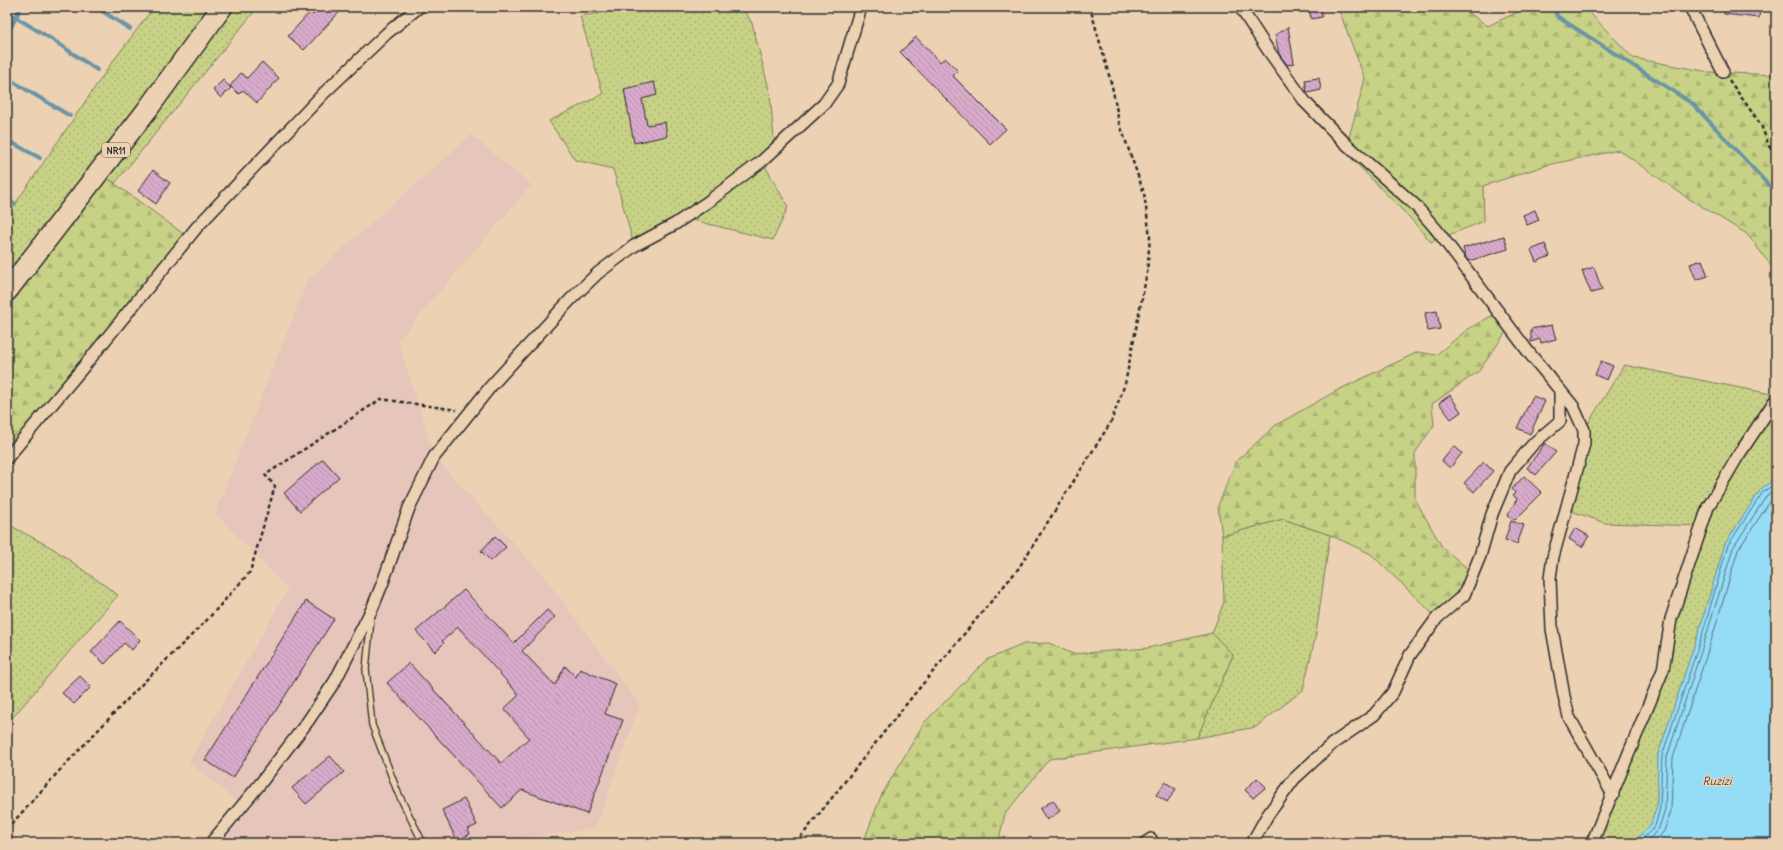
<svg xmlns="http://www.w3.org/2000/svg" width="1783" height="850" font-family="Delius,sans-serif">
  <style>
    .built { fill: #e6c5ba }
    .grass { fill: url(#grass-dots); stroke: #797e58 }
    .forest { fill: url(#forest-firs); stroke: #797e58 }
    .water { fill: #95dcf7; stroke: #6b95a5 }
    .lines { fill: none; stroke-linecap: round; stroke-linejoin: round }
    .shore { stroke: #55727d; stroke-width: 1 }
    .stream { stroke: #6b95a5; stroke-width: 4 }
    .building { fill: url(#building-back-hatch); stroke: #2b2b2b }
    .lane-casing { stroke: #2b2b2b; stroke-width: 8 }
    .street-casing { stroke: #2b2b2b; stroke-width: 14 }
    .highway-casing { stroke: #2b2b2b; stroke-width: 23 }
    .path { stroke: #2b2b2b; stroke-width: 2.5; stroke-dasharray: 4 3; stroke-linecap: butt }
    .lane { stroke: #ecd1b3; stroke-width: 5.5 }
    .street { stroke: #ecd1b3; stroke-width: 11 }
    .highway { stroke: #ecd1b3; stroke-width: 20 }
    .labels { text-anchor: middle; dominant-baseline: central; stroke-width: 3; stroke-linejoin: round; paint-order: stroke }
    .shield { fill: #ecd1b3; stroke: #655d54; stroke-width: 1 }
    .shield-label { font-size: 9px; font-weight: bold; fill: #2b2b2b }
    .water-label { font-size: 11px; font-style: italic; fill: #3b464a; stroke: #ecd1b3 }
  </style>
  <defs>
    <pattern id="grass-dots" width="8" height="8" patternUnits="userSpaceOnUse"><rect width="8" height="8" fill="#c7d286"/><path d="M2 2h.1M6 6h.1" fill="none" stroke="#abb474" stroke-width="1.8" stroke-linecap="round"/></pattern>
    <pattern id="forest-firs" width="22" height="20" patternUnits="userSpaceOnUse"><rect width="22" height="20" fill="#c7d286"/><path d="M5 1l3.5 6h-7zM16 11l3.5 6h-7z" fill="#abb474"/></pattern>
    <pattern id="building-back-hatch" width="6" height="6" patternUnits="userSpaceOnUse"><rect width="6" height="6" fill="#d9aacb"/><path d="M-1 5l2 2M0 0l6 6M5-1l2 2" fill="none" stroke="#ba92ae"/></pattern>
  </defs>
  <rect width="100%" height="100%" fill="#ecd1b3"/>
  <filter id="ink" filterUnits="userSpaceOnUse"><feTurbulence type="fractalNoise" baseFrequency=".025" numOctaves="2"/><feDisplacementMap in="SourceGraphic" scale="8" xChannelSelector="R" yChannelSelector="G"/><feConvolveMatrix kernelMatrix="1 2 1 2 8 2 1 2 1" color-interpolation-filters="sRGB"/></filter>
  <g filter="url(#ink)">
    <polygon class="built" points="471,135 531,185 398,340 434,457 541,573 640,705 595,828 485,843 211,843 242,805 189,762 288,589 215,513 308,280"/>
    <g class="grass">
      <polygon points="154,7 258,7 115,183 99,173 7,291 7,216 111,64"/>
      <polygon points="644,7 742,7 752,23 770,93 775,151 763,162 788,207 773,240 684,218 634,246 613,169 575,160 549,121 603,94 580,16"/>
      <polygon points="1624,365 1776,395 1776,478 1761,489 1725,544 1699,631 1658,755 1657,806 1651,824 1633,843 1592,843 1660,678 1700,526 1605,523 1566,509 1584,430"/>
      <polygon points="1283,519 1330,535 1316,634 1303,690 1256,727 1197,738 1233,655 1212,633 1224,602 1222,536"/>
      <polygon points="7,521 13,527 54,549 118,595 7,724"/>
    </g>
    <g class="forest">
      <polygon points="1335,7 1460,7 1488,26 1528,7 1584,7 1633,58 1709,72 1776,75 1776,272 1747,234 1686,197 1619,150 1547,165 1483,186 1484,221 1431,242 1410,218 1345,152 1365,79 1340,13"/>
      <polygon points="99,172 189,238 7,458 7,291"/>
      <polygon points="1495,314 1508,329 1479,371 1432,404 1434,425 1415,453 1415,499 1442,547 1473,573 1464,595 1437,618 1371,554 1330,535 1283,519 1222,536 1218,506 1236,461 1276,425 1336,391 1418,352 1436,355 1468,329"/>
      <polygon points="1212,633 1233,655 1197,738 1049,759 1005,814 998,843 863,843 881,796 924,723 986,660 1024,644 1049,643 1073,654 1148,648"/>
    </g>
    <polygon class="water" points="1776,478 1776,843 1633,843 1651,824 1657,806 1658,755 1699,631 1725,544 1761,489"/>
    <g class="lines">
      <g class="shore">
        <polyline points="1639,843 1655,826 1660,808 1662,756 1703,632 1728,545 1763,492 1776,483"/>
        <polyline points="1646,843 1659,828 1665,809 1667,757 1707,633 1733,548 1767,495 1776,489"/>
        <polyline points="1654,843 1664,831 1671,811 1673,758 1713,635 1738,550 1771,500 1776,497"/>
      </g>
      <g class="stream">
        <polyline points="96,7 130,29"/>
        <polyline points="1553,7 1558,17 1693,104 1776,193"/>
        <polyline points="7,12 53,40 97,70"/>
        <polyline points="7,35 21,7"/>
        <polyline points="7,78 70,116"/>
        <polyline points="7,140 40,158"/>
        <polyline points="7,199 15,204"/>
      </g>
    </g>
    <g class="building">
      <polygon points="321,7 344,7 304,50 288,36 310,12 313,15"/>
      <polygon points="1309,7 1321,7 1322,17 1311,19"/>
      <polygon points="1724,7 1760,7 1759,18 1724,14"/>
      <polygon points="1288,27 1294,63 1287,65 1279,54 1275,35"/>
      <polygon points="916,37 940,62 945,58 958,71 953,76 1006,129 990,144 900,52"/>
      <polygon points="262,62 279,78 257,103 243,90 239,94 230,86 241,73 247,78"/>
      <polygon points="1319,78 1321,90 1307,93 1305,80"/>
      <polygon points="223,80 231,88 221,98 213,90"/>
      <polygon points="654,82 657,95 642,99 647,125 665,122 667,136 634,143 624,89"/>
      <polygon points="153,170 170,183 156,204 138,191"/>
      <polygon points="1535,210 1539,220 1527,225 1523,215"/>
      <polygon points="1504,236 1508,249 1469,261 1466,258 1463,248"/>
      <polygon points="1545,244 1550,256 1536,262 1531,250"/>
      <polygon points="1702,260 1708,276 1696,280 1690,264"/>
      <polygon points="1594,267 1602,290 1591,293 1582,271"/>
      <polygon points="1437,311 1440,329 1428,331 1425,313"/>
      <polygon points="1552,325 1556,339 1541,343 1540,339 1531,342 1531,329"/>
      <polygon points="1601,361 1613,366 1607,380 1595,375"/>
      <polygon points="1450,395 1461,412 1451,419 1439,403"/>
      <polygon points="1533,396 1545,401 1530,434 1517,428"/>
      <polygon points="1545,443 1556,452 1536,475 1527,468"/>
      <polygon points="1454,446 1462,453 1450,468 1442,461"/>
      <polygon points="323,459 339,477 300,511 284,493"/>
      <polygon points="1484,462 1493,471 1474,492 1464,483"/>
      <polygon points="1524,476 1542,493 1515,520 1507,516 1517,499 1513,495 1515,493 1512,489"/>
      <polygon points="1511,521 1524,525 1517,544 1505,540"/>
      <polygon points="1575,528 1589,536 1582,547 1569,539"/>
      <polygon points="495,536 506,547 491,561 481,551"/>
      <polygon points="464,590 514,643 547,610 555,617 522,651 555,685 565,666 576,677 580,669 616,684 605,714 623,720 587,814 522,790 502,808 387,683 409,663 501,763 529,738 504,709 519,695 458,627 442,641 444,643 435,652 416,631"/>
      <polygon points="306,601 334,619 233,778 205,760"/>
      <polygon points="120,621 140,640 132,650 124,643 105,664 91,652"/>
      <polygon points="80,676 91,687 74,704 62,693"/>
      <polygon points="330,756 344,772 306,804 292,788"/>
      <polygon points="1257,778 1266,787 1253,798 1245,790"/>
      <polygon points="1165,782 1176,789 1167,802 1156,795"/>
      <polygon points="464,799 477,825 468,829 470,834 457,841 442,810"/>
      <polygon points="1053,800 1060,811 1047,820 1040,809"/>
    </g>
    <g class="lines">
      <defs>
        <polyline id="lane" points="371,619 366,669 372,725 398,793 423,843"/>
        <g id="street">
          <polyline points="1240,7 1268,50 1306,103 1345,143 1415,205 1436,229 1530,354 1573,406 1584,430 1584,444 1553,557 1550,578 1552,629 1564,696 1569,717 1613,795"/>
          <polyline points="1690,7 1723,72"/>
          <polyline points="7,458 85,365 197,227 324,93 387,33 419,7"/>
          <polyline points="211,843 260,784 308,721 335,681 372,609 383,582 409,508 434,457 491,386 571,299 598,273 634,246 675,224 709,201 762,161 824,104 838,84 861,7"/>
          <polyline points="1145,843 1151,839"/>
          <polyline points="1252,843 1267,816 1294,779 1332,744 1374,715 1393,692 1410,655 1437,618 1464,595 1480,556 1492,514 1510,471 1534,443 1560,421 1560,390"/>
          <polyline points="1592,843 1663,670 1671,619 1708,507 1738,456 1776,399"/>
        </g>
        <polyline id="highway" points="7,291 147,110 222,7"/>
      </defs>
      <use href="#lane" class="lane-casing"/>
      <use href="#street" class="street-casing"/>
      <use href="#highway" class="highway-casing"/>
      <g class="path">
        <polyline points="1729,80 1761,125 1769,146 1776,156"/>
        <polyline points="7,829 60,770 143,683 206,621 250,572 275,486 265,475 381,399 457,410"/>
        <polyline points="796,843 912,697 1018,569 1111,422 1125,384 1147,273 1150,237 1144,193 1119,122 1112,86 1090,7"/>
      </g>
      <use href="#lane" class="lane"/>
      <use href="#street" class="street"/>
      <use href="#highway" class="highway"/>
    </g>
  </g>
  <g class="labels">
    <rect class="shield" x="102" y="143" width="28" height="14" rx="3"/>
    <g class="shield-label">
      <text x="116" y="150">NR11</text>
    </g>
    <g class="water-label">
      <text x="1717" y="781">Ruzizi</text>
    </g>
  </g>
  <rect width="1783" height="850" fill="none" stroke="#ecd1b3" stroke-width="24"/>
  <rect x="12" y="12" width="1759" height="826" fill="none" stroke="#2b2b2b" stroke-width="1.5" filter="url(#ink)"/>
</svg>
